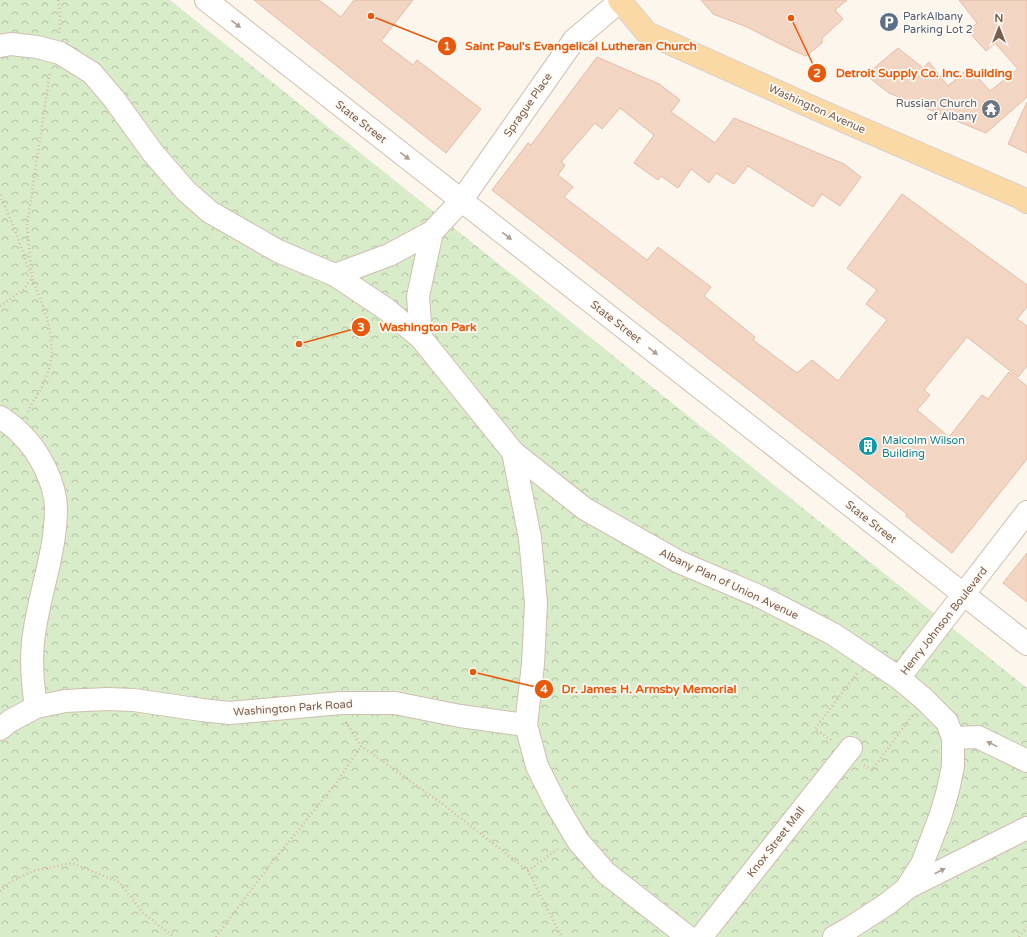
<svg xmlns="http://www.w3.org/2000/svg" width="1027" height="937" font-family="'Varela Round',sans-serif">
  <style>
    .park { fill: url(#park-crowns) }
    .building { fill: #f3d5c3; stroke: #e6bba3 }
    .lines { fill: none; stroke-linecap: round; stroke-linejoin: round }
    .minor-casing { stroke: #d1beb0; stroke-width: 24 }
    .major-casing { stroke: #dad1cd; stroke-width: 24 }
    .path { stroke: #d9b8a5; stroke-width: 2.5; stroke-dasharray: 1 3; stroke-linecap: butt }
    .minor { stroke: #fff; stroke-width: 22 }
    .major { stroke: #fbd9a5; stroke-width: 22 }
    .oneway { fill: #af9d94 }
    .labels { text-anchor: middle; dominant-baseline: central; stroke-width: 3.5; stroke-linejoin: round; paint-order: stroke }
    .service-label { font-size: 11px; fill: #4e5e75; stroke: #fffaf3; text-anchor: start }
    .worship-label { font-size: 11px; fill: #5b616d; stroke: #fffaf3; text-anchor: end }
    .street-label { font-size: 11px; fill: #7a5c4d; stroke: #fffaf3 }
    .culture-label { font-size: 11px; fill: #0d838f; stroke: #fffaf3; text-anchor: start }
    .leader { fill: none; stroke: #e8590c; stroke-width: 1.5 }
    .callout-dot { fill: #e8590c; stroke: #fffaf3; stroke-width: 1.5 }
    .mark-label { font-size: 12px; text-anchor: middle; font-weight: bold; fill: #fff }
    .callout-label { font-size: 12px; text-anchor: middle; font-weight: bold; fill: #e8590c; stroke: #fffaf3; stroke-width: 3.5; stroke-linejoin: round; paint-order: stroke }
  </style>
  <defs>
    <pattern id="park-crowns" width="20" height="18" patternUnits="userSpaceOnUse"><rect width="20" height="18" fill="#d8ecc9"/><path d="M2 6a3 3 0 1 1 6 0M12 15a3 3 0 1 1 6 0" fill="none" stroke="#b4c2a5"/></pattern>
  </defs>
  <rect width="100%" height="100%" fill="#fdf6ec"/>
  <polygon class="park" points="0,0 170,0 1027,688 1027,937 0,937"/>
  <g class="building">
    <polygon points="254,0 319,0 341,17 354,0 413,0 381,41 413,65 417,60 481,109 446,153"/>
    <polygon points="701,0 847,0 835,10 843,19 822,38 822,43 806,56 790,49 747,27 713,14"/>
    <polygon points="959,0 1027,0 1027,97 986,133 889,93 866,75 898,48 923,68 929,62 948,86 969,68 990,91 1018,69 995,43 986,51 968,31 977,23"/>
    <polygon points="597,57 659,84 680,100 671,112 715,143 734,118 844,164 861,177 840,206 822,194 813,207 748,166 734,184 716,173 709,183 691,169 678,188 661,176 658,180 634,163 654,135 620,108 602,129 595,123 561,162 565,165 558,175 573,187 564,197 647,260 658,247 711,287 704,296 755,337 753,340 797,373 812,360 838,381 887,320 866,304 877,290 847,268 902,194 1027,285 1027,307 1017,319 1027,326 1027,366 1018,377 967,337 924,390 930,395 917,410 949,437 982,395 988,399 1009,372 1027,386 1027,459 952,553 922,529 906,516 907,514 838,459 492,190 528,143 531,145"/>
    <polygon points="1027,102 1027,153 1008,144"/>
    <polygon points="1027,553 1027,602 1003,583"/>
  </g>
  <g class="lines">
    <defs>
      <g id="minor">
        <polyline points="206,0 1027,644"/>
        <polyline points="0,46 11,44 37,47 60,53 92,73 114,99 153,153 186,191 210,212 278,251 335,275 389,255 432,232 461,201 574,40 620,1"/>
        <polyline points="335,275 386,309 421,338 513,452 585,509 679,562 761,597 833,634 899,678 924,699 947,722 953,738 953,766 948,790 940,817 922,864 906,889 887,904 850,928 834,937"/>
        <polyline points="421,338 418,296 432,232"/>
        <path d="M0,417c7,5 15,10 21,17 18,17 35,50 35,75 0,40 -15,80 -21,119 -5,26 -3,53 1,79"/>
        <polyline points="513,452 530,538 536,603 533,664 526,725 537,766 556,804 578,841 606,873 688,937"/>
        <polyline points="899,678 1027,512"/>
        <polyline points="0,729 10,721 36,707 65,701 107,699 134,700 202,710 230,713 341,703 395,703 460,716 526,725"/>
        <polyline points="953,738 978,737 1027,761"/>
        <polyline points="907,888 1027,828"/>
        <polyline points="701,937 851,748"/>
      </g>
      <polyline id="major" points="619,0 647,33 816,109 1019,197 1027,202"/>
    </defs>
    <use href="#minor" class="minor-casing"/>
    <use href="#major" class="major-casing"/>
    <g class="path">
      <polyline points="58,0 60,12 60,33"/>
      <polyline points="0,195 13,225 30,273"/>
      <polyline points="0,306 23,290 32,278 27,225 50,72"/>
      <path d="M28,412c3,-10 11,-17 15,-27 2,-6 6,-14 7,-20 6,-31 -7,-59 -18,-87"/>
      <polyline points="346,722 361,746 444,805 528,871 562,937"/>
      <polyline points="831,740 815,729 857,673"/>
      <polyline points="864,765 872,770 912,716"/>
      <polyline points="528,871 559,848"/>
      <polyline points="0,891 9,883 33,871 72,863 119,882 143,913 174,937"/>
      <polyline points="216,937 270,865 337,782 361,746"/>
      <polyline points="1019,937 1027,927"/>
    </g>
    <use href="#minor" class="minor"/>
    <use href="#major" class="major"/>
  </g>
  <defs><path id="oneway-solid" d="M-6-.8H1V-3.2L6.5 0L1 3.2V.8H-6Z"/></defs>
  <g class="oneway">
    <use href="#oneway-solid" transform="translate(236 24) rotate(38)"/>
    <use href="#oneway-solid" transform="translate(405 156) rotate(38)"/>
    <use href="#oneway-solid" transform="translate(507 236) rotate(38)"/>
    <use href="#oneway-solid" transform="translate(653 351) rotate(38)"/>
    <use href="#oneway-solid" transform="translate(992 744) rotate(-154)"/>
    <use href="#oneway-solid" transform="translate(940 871) rotate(-27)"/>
  </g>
  <defs>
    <symbol id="parking-disc" viewBox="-11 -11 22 22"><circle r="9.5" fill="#5c6f8a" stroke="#fffaf3"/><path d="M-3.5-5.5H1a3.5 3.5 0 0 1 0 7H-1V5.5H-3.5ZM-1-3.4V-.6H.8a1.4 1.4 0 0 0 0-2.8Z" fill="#fff"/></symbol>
    <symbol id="temple-disc" viewBox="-11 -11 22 22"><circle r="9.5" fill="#6b7280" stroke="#fffaf3"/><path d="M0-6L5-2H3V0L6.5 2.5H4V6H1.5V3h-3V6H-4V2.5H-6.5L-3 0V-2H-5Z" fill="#fff"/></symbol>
    <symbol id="building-disc" viewBox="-11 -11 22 22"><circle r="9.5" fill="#0f9aa8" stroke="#fffaf3"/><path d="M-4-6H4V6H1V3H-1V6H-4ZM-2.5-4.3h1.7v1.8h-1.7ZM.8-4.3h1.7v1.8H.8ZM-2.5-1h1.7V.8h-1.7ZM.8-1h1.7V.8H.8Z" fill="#fff"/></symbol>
  </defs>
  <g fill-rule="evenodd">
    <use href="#parking-disc" x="878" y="11" width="22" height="22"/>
    <use href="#temple-disc" x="980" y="98" width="22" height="22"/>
    <use href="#building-disc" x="857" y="435" width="22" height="22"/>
  </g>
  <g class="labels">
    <g class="service-label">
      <text x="903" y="16">ParkAlbany<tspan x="903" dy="13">Parking Lot 2</tspan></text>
    </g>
    <g class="worship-label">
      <text x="977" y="103">Russian Church<tspan x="977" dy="13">of Albany</tspan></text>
    </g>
    <g class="street-label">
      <text transform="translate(528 105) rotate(-55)">Sprague Place</text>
      <text transform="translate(817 109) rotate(24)">Washington Avenue</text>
      <text transform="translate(361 122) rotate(38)">State Street</text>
      <text transform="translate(616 322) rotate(38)">State Street</text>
      <text transform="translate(871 522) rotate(38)">State Street</text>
      <text transform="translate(729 584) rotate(25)">Albany Plan of Union Avenue</text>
      <text transform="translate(944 621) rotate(-52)">Henry Johnson Boulevard</text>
      <text transform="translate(293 708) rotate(-4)">Washington Park Road</text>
      <text transform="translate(776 842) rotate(-52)">Knox Street Mall</text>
    </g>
    <g class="culture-label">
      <text x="882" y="440">Malcolm Wilson<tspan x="882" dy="13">Building</tspan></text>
    </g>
  </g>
  <path class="leader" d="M371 16L447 46M791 18L817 73M299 344L361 327M473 672L544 689"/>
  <g class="callout-dot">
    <circle cx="371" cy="16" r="4"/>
    <circle cx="791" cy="18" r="4"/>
    <circle cx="299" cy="344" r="4"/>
    <circle cx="473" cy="672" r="4"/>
    <circle cx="447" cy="46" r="10"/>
    <circle cx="817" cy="73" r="10"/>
    <circle cx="361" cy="327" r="10"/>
    <circle cx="544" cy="689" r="10"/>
  </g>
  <g class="mark-label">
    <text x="447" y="50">1</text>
    <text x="817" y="77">2</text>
    <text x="361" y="331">3</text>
    <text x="544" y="693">4</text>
  </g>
  <g class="callout-label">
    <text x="581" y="50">Saint Paul's Evangelical Lutheran Church</text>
    <text x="924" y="77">Detroit Supply Co. Inc. Building</text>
    <text x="428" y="331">Washington Park</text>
    <text x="649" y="693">Dr. James H. Armsby Memorial</text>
  </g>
  <g transform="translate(999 28)" stroke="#fffaf3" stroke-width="3" paint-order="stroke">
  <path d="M0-3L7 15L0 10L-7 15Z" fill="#7a5c4d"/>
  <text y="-6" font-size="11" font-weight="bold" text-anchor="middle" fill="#7a5c4d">N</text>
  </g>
</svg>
